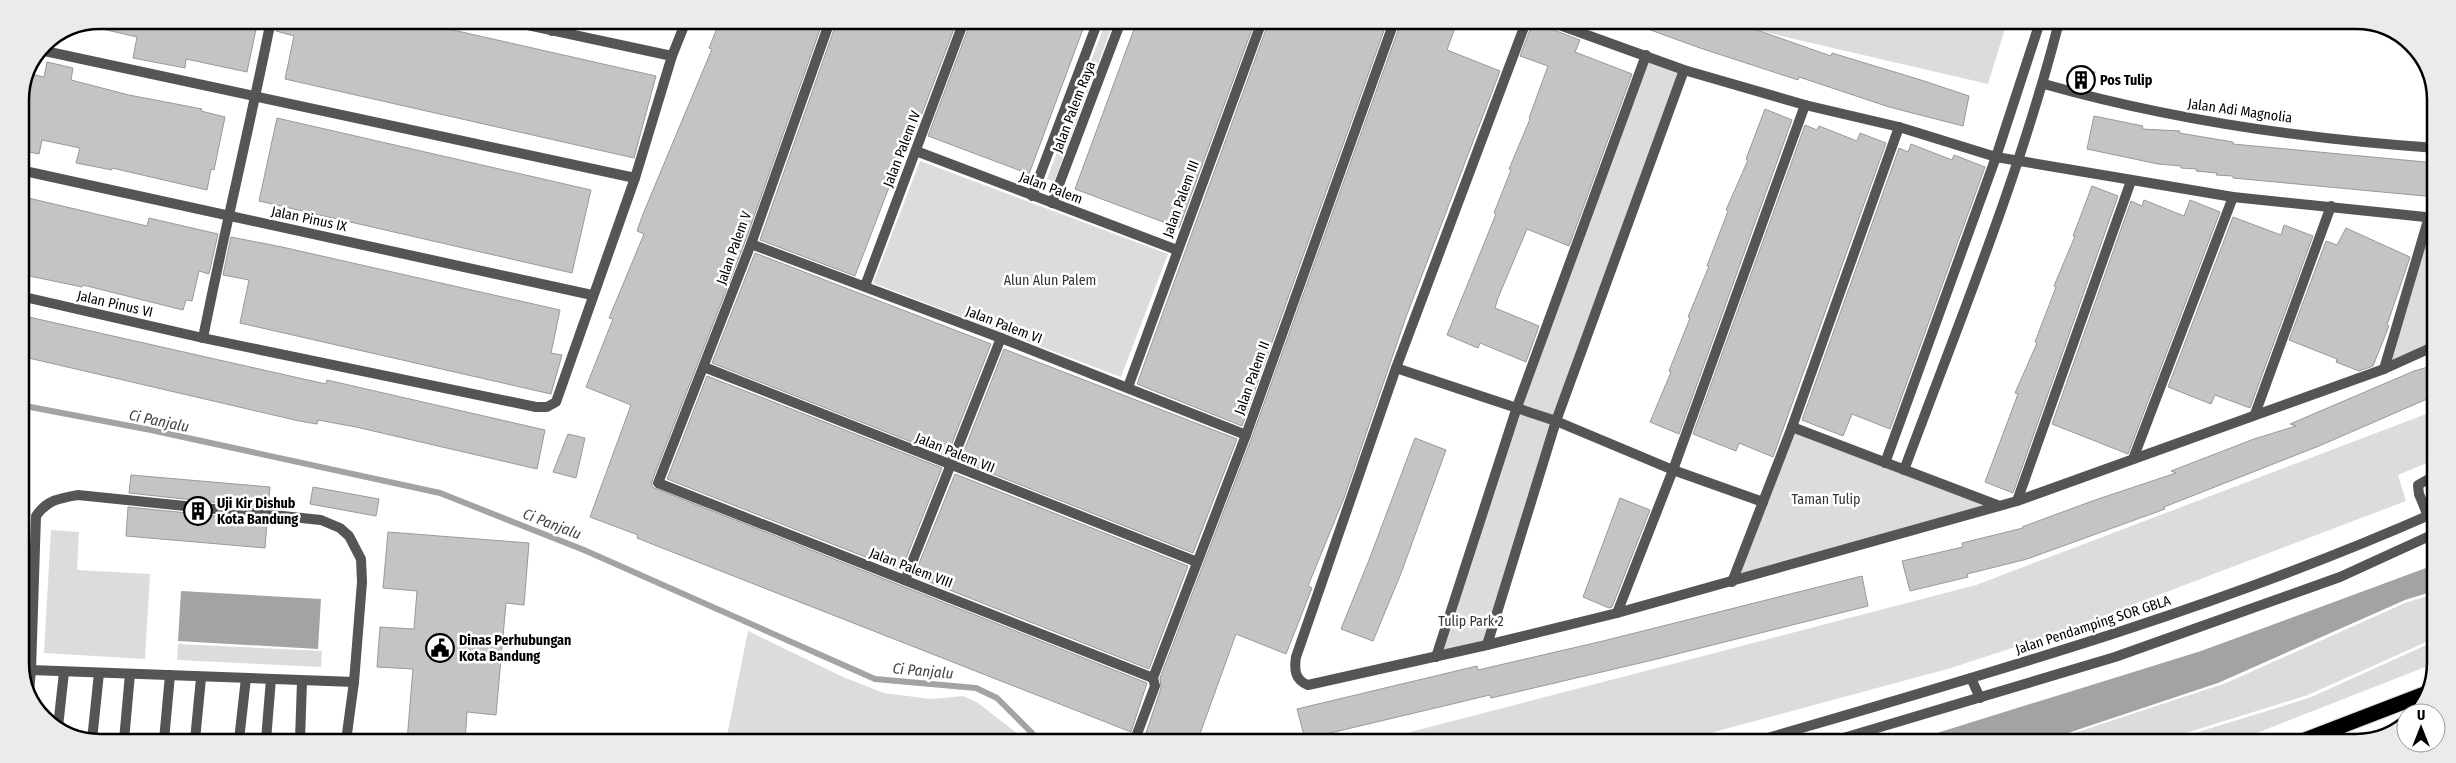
<svg xmlns="http://www.w3.org/2000/svg" width="2456" height="763" font-family="'Fira Sans Condensed',sans-serif">
  <style>
    .green { fill: #dcdcdc }
    .water { fill: #a3a3a3 }
    .lines { fill: none; stroke-linecap: round; stroke-linejoin: round }
    .stream { stroke: #a3a3a3; stroke-width: 6 }
    .building { fill: #c4c4c4; stroke: #999 }
    .motorway-casing { stroke: #dbdbdb; stroke-width: 17 }
    .service { stroke: #555; stroke-width: 10 }
    .minor { stroke: #555; stroke-width: 10 }
    .tertiary { stroke: #555; stroke-width: 10 }
    .motorway { stroke: #000; stroke-width: 15 }
    .labels { text-anchor: middle; dominant-baseline: central; stroke-width: 5; stroke-linejoin: round; paint-order: stroke }
    .poi-label { font-size: 14px; font-weight: bold; fill: #000; stroke: #fff; text-anchor: start }
    .street-label { font-size: 14px; fill: #000; stroke: #fff }
    .park-label { font-size: 14px; fill: #333; stroke: #fff }
    .water-label { font-size: 15px; font-style: italic; fill: #444; stroke: #fff }
    .rim { fill: none; stroke: #000; stroke-width: 2.5 }
  </style>
  <rect width="100%" height="100%" fill="#fff"/>
  <g class="green">
    <polygon points="1106,21 1114,21 1054,182 1047,179"/>
    <polygon points="1745,22 2007,22 1988,84 1743,27"/>
    <polygon points="1646,55 1684,70 1556,421 1487,645 1436,657 1517,407"/>
    <polygon points="920,161 1168,254 1121,377 873,283"/>
    <polygon points="2429,217 2435,218 2435,346 2384,369"/>
    <polygon points="2434,411 2434,460 2398,475 2406,501 2058,633 1951,668 1677,742 1372,742 1976,585"/>
    <polygon points="1795,433 1988,505 1738,577"/>
    <polygon points="51,530 79,532 77,570 150,574 145,659 44,653"/>
    <polygon points="2434,594 2433,639 2308,695 2154,743 2044,743 2226,683 2405,603"/>
    <polygon points="748,631 843,677 884,693 931,699 963,696 978,703 1027,741 726,741"/>
    <polygon points="2433,642 2433,664 2231,743 2162,743 2309,698"/>
    <polygon points="178,644 322,651 321,667 177,660"/>
  </g>
  <g class="water">
    <polygon points="2434,565 2434,591 2405,600 2218,683 2038,743 1908,742 2201,651"/>
    <polygon points="181,591 321,599 318,649 178,641"/>
  </g>
  <g class="lines">
    <polyline class="stream" points="20,405 151,430 440,493 584,550 875,679 976,688 997,698 1040,741"/>
  </g>
  <g class="building">
    <polygon points="99,20 258,20 247,72 186,59 185,68 133,58 137,37 94,27 95,22"/>
    <polygon points="278,20 409,20 656,76 634,158 285,79 294,36 276,31"/>
    <polygon points="720,21 823,21 745,242 652,481 652,487 1147,683 1131,732 657,546 637,538 638,535 590,517 631,405 586,387 613,319 609,318 644,234 637,231 643,214 712,49 709,48"/>
    <polygon points="837,21 957,21 915,132 911,130 855,276 760,240"/>
    <polygon points="971,21 1086,21 1029,174 928,136"/>
    <polygon points="1137,21 1255,21 1179,228 1075,189"/>
    <polygon points="1269,21 1387,22 1242,426 1137,384"/>
    <polygon points="1401,22 1457,22 1447,50 1500,71 1406,317 1344,498 1308,586 1312,588 1286,654 1236,634 1197,742 1143,742 1161,688 1160,678 1252,437"/>
    <polygon points="1533,22 1580,40 1575,52 1632,74 1569,246 1527,229 1498,298 1495,308 1539,326 1526,362 1480,343 1478,348 1447,335 1496,214 1494,213 1511,170 1509,169 1530,119 1529,118 1548,66 1520,56"/>
    <polygon points="1634,22 1734,22 1831,56 1832,53 1921,80 1969,96 1963,126 1889,107 1799,77 1798,80 1700,48 1634,24"/>
    <polygon points="47,62 73,68 71,80 129,95 202,109 201,111 225,117 214,170 211,169 207,190 112,168 112,170 76,163 80,148 42,140 39,154 20,150 20,99 31,74 44,77"/>
    <polygon points="2072,67 2095,72 2091,89 2068,83"/>
    <polygon points="1765,109 1792,120 1679,434 1650,422 1671,372 1669,371 1690,318 1688,317 1709,266 1707,266 1728,211 1726,210 1748,160 1746,159"/>
    <polygon points="2094,116 2143,126 2142,129 2180,131 2179,133 2233,142 2233,144 2436,163 2435,197 2233,178 2233,176 2216,175 2217,173 2196,171 2197,169 2181,168 2181,166 2158,164 2087,149"/>
    <polygon points="277,118 591,190 572,273 259,201"/>
    <polygon points="1805,125 1817,130 1819,126 1857,141 1860,133 1886,143 1773,457 1739,443 1736,451 1693,434"/>
    <polygon points="1911,144 1952,160 1954,155 1985,167 1890,429 1852,414 1843,436 1802,420 1899,148 1908,152"/>
    <polygon points="2092,186 2118,196 2013,493 1985,482 2018,394 2015,393 2037,343 2035,342 2056,287 2054,286 2075,236 2073,236"/>
    <polygon points="20,196 147,226 149,218 218,234 209,274 199,271 192,301 186,300 183,310 83,285 82,287 20,274"/>
    <polygon points="2144,200 2184,216 2190,200 2220,212 2128,454 2052,424 2131,201 2142,206"/>
    <polygon points="2233,217 2281,235 2284,225 2313,236 2250,408 2215,395 2211,404 2168,387"/>
    <polygon points="2346,228 2410,257 2387,325 2389,326 2373,366 2359,371 2336,362 2337,359 2289,340 2326,241 2337,245"/>
    <polygon points="231,237 282,247 560,310 551,353 562,355 551,394 240,323 249,280 223,275"/>
    <polygon points="755,253 991,344 947,456 712,363"/>
    <polygon points="20,315 299,378 326,384 327,380 545,430 537,469 356,427 318,420 317,424 299,421 20,356"/>
    <polygon points="1004,349 1237,439 1193,553 960,461"/>
    <polygon points="2435,365 2434,396 2319,446 2164,507 2165,509 2027,559 1967,574 1968,577 1910,591 1902,561 1963,547 1962,543 2023,528 2022,527 2095,500 2176,473 2171,471 2254,439 2296,426 2290,424 2414,371"/>
    <polygon points="707,376 942,468 901,571 667,479"/>
    <polygon points="568,434 585,438 576,478 553,472"/>
    <polygon points="1415,438 1446,450 1400,576 1373,641 1341,629 1369,560"/>
    <polygon points="955,474 1188,566 1149,669 914,576"/>
    <polygon points="131,475 270,487 268,508 129,493"/>
    <polygon points="313,487 379,499 376,516 310,504"/>
    <polygon points="1620,498 1650,510 1612,607 1609,608 1583,597"/>
    <polygon points="128,507 267,521 265,548 126,536"/>
    <polygon points="388,532 529,543 524,605 506,603 496,715 467,712 465,741 407,741 413,669 377,667 380,627 414,629 417,591 383,588"/>
    <polygon points="1862,576 1868,606 1657,659 1491,698 1490,695 1305,739 1297,709 1477,666 1478,670 1603,641"/>
  </g>
  <g class="lines">
    <defs>
      <polyline id="motorway" points="2297,743 2427,693"/>
    </defs>
    <use href="#motorway" class="motorway-casing"/>
    <g class="service">
      <path d="M78,495l243,25 19,8 9,8 12,23 1,23 -8,100 -323,-12 5,-154c11,-16 24,-18 42,-21z"/>
      <polyline points="29,692 31,670"/>
      <polyline points="58,727 64,672"/>
      <polyline points="92,740 99,673"/>
      <polyline points="124,740 130,674"/>
      <polyline points="164,740 170,675"/>
      <polyline points="195,740 201,678"/>
      <polyline points="239,740 246,678"/>
      <polyline points="266,740 271,679"/>
      <polyline points="300,740 302,681"/>
      <polyline points="346,741 354,682"/>
    </g>
    <g class="minor">
      <polyline points="830,21 751,244 658,483 1153,678"/>
      <path d="M1526,22l-130,346 -100,289c-2,13 -1,23 12,28l179,-40 130,-32 400,-112 367,-132 51,-23"/>
      <polyline points="1551,22 1684,70 1805,105 1899,127 1996,157 2233,197 2435,218"/>
      <polyline points="2364,23 2381,25"/>
      <polyline points="552,31 556,21"/>
      <polyline points="40,50 635,178"/>
      <polyline points="672,56 686,21"/>
      <path d="M2044,84c127,36 260,55 392,64"/>
      <polyline points="916,151 1177,250"/>
      <polyline points="20,170 592,295"/>
      <polyline points="1032,196 1098,21"/>
      <polyline points="1052,203 1121,21"/>
      <polyline points="751,244 1001,338 1246,435"/>
      <polyline points="865,286 964,21"/>
      <polyline points="20,296 203,338 536,407 547,407 556,402 635,178 672,56 504,20"/>
      <path d="M203,338c21,-106 47,-212 68,-318"/>
      <polyline points="704,367 1197,562"/>
      <polyline points="1396,368 1556,421 1673,470 1763,502"/>
      <polyline points="2384,369 2429,217"/>
      <polyline points="1128,387 1262,21"/>
      <polyline points="2255,414 2331,206"/>
      <polyline points="1792,427 1899,127"/>
      <polyline points="2133,459 2233,197"/>
      <polyline points="1885,463 1996,157 2040,22"/>
      <path d="M1904,470c55,-148 116,-295 155,-448"/>
      <polyline points="2017,501 2131,181"/>
      <polyline points="2428,516 2419,494 2418,485 2434,476"/>
      <polyline points="905,580 1001,338"/>
      <polyline points="1732,582 1792,427 1997,505"/>
      <polyline points="1617,613 1673,470 1805,105"/>
      <polyline points="1487,645 1556,421 1684,70"/>
      <polyline points="1436,657 1517,407 1646,55"/>
      <polyline points="1134,742 1155,686 1153,678 1246,435 1394,22"/>
    </g>
    <g class="tertiary">
      <polyline points="1971,678 1980,698"/>
      <path d="M1754,742c229,-67 461,-132 680,-229"/>
      <polyline points="1830,742 2115,657 2340,577 2434,534"/>
    </g>
    <use href="#motorway" class="motorway"/>
  </g>
  <defs>
    <symbol id="building-ring" viewBox="-11 -11 22 22"><circle r="9.5" fill="#fff" stroke="#000" stroke-width="1.5"/><path d="M-4-6H4V6H1V3H-1V6H-4ZM-2.5-4.3h1.7v1.8h-1.7ZM.8-4.3h1.7v1.8H.8ZM-2.5-1h1.7V.8h-1.7ZM.8-1h1.7V.8H.8Z" fill="#000"/></symbol>
    <symbol id="civic-ring" viewBox="-11 -11 22 22"><circle r="9.5" fill="#fff" stroke="#000" stroke-width="1.5"/><path d="M-.6-6.5H3V-4.5H.6V-3L4-1V1h2V6H-6V1h2V-1L-.6-3ZM-1.2 2.5V6h2.4V2.5Z" fill="#000"/></symbol>
  </defs>
  <g fill-rule="evenodd">
    <use href="#building-ring" x="2065" y="64" width="32" height="32"/>
    <use href="#building-ring" x="182" y="495" width="32" height="32"/>
    <use href="#civic-ring" x="424" y="632" width="32" height="32"/>
  </g>
  <g class="labels">
    <g class="poi-label">
      <text x="2100" y="80">Pos Tulip</text>
      <text x="217" y="503">Uji Kir Dishub<tspan x="217" dy="16">Kota Bandung</tspan></text>
      <text x="459" y="640">Dinas Perhubungan<tspan x="459" dy="16">Kota Bandung</tspan></text>
    </g>
    <g class="street-label">
      <text transform="translate(1074 107) rotate(-69)">Jalan Palem Raya</text>
      <text transform="translate(2240 111) rotate(8)">Jalan Adi Magnolia</text>
      <text transform="translate(902 149) rotate(-69)">Jalan Palem IV</text>
      <text transform="translate(1051 188) rotate(21)">Jalan Palem</text>
      <text transform="translate(1181 199) rotate(-70)">Jalan Palem III</text>
      <text transform="translate(309 219) rotate(12)">Jalan Pinus IX</text>
      <text transform="translate(734 248) rotate(-70)">Jalan Palem V</text>
      <text transform="translate(115 304) rotate(13)">Jalan Pinus VI</text>
      <text transform="translate(1004 325) rotate(21)">Jalan Palem VI</text>
      <text transform="translate(1252 378) rotate(-70)">Jalan Palem II</text>
      <text transform="translate(955 453) rotate(22)">Jalan Palem VII</text>
      <text transform="translate(911 568) rotate(21)">Jalan Palem VIII</text>
      <text transform="translate(2093 625) rotate(-18)">Jalan Pendamping SOR GBLA</text>
    </g>
    <g class="park-label">
      <text x="1050" y="280">Alun Alun Palem</text>
      <text x="1826" y="499">Taman Tulip</text>
      <text x="1471" y="621">Tulip Park 2</text>
    </g>
    <g class="water-label">
      <text transform="translate(159 421) rotate(12)">Ci Panjalu</text>
      <text transform="translate(552 524) rotate(21)">Ci Panjalu</text>
      <text transform="translate(923 671) rotate(5)">Ci Panjalu</text>
    </g>
  </g>
  <path d="M0 0H2456V763H0ZM100 29H2356A71 71 0 0 1 2427 100V663A71 71 0 0 1 2356 734H100A71 71 0 0 1 29 663V100A71 71 0 0 1 100 29Z" fill="#ebebeb" fill-rule="evenodd"/>
  <path class="rim" d="M100 29H2356A71 71 0 0 1 2427 100V663A71 71 0 0 1 2356 734H100A71 71 0 0 1 29 663V100A71 71 0 0 1 100 29Z"/>
  <g transform="translate(2421 728)"><circle r="24" fill="#ffffff" stroke="#999999"/>
  <path d="M0-4L9 19L0 12L-9 19Z" fill="#000000"/>
  <text y="-8" font-size="14" font-weight="bold" text-anchor="middle" fill="#000000">U</text>
  </g>
</svg>
